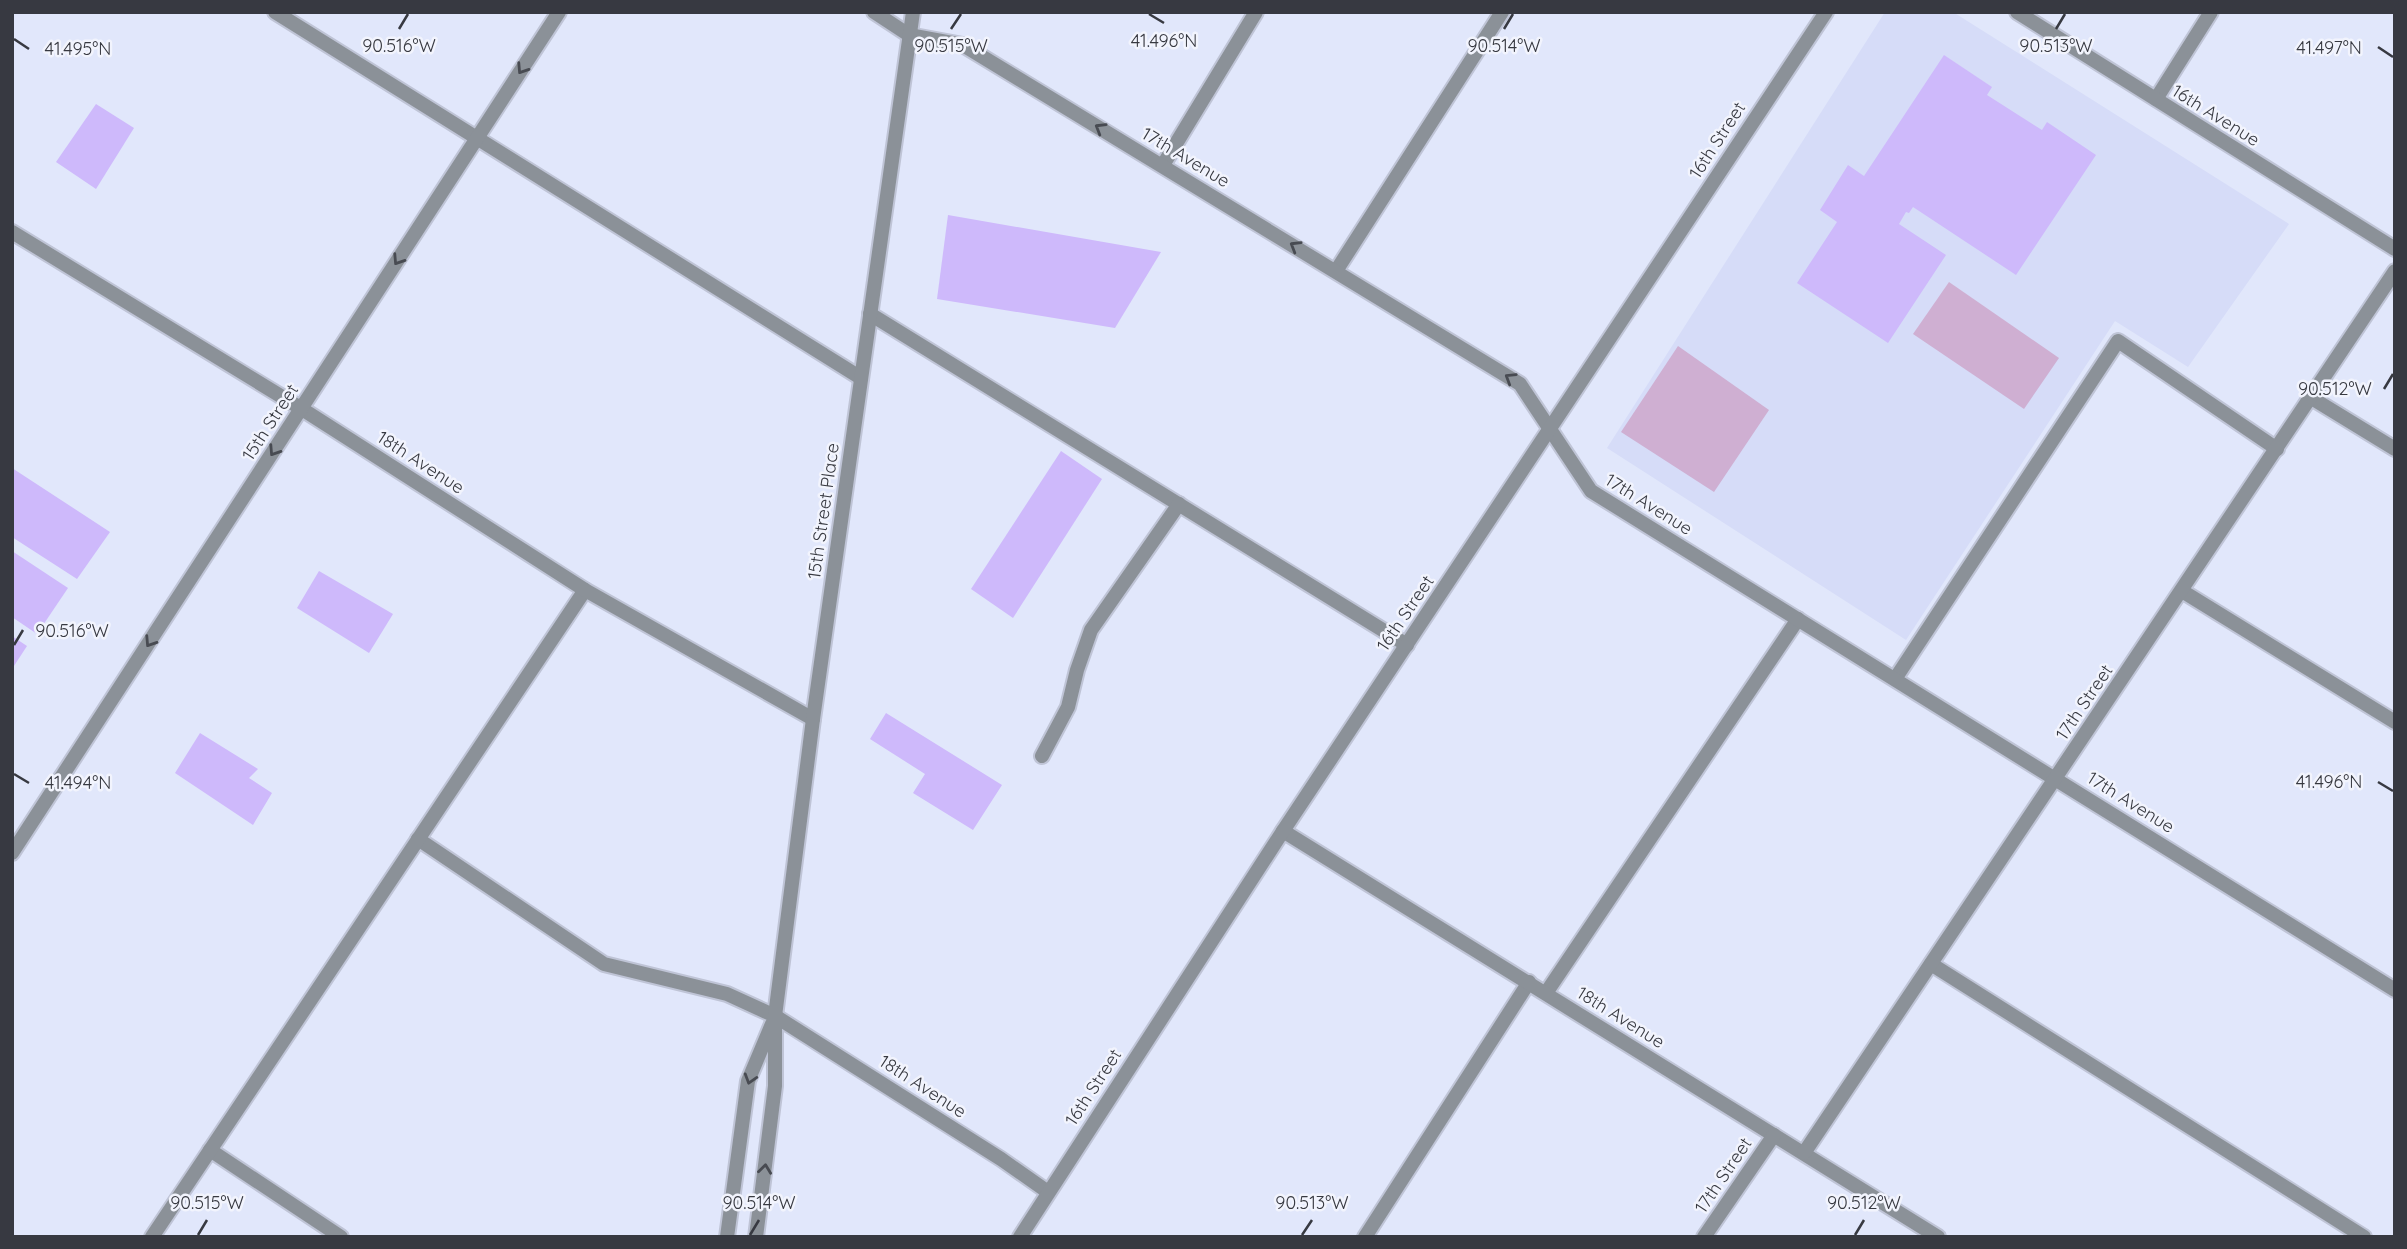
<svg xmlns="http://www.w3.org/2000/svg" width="2407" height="1249" font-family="Quicksand,sans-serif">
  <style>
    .built { fill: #d6dcf8 }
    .green { fill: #cfafd2 }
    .building { fill: #ceb9fb }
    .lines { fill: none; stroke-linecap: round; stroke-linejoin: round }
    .service-casing { stroke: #bfc4d6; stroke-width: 18 }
    .minor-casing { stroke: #bfc4d6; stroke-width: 18 }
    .tertiary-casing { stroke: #bfc4d6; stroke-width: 18 }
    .service { stroke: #8b9198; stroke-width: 14 }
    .minor { stroke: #8b9198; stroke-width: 14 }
    .tertiary { stroke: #8b9198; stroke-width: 14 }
    .oneway { stroke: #484b52 }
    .ticks { fill: none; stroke: #373941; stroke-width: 2.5 }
    .labels { text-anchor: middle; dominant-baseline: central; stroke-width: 5; stroke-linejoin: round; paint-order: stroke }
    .street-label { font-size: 18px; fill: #373941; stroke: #f2f4fd }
    .ticks-label { font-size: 18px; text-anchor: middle; fill: #373941; stroke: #f2f4fd; stroke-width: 5; stroke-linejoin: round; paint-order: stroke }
  </style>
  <rect width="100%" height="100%" fill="#e1e7fb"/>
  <polygon class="built" points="1885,12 1953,12 2289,224 2188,367 2115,321 1906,640 1607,448"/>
  <g class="green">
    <polygon points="1949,282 2059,358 2024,409 1913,334"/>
    <polygon points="1678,346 1769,410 1714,492 1621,432"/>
  </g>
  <g class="building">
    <polygon points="1944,55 1992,87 1987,95 2042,130 2047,122 2096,155 2016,275 1913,207 1909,213 1906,212 1899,224 1946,255 1888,343 1797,283 1837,222 1820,210 1848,165 1864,176"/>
    <polygon points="96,104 134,128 96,189 56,162"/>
    <polygon points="948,215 1161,252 1115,328 937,299"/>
    <polygon points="1061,451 1102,479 1013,618 971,589"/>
    <polygon points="12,468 110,532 77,579 12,537"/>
    <polygon points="12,551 68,588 37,634 12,617"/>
    <polygon points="319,571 393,614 369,653 297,608"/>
    <polygon points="12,636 27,646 12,669"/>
    <polygon points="886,713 1002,785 973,830 913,793 925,774 870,739"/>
    <polygon points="200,733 258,769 249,778 272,793 253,825 175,773"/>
  </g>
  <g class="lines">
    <defs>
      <g id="service">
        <polyline points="275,12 861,378"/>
        <polyline points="2156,99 2211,12"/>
        <polyline points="1163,165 1256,12"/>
        <polyline points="1336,271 1502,12"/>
        <polyline points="870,314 1407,645"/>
        <polyline points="2182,591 2395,722"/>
        <polyline points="1895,679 2118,341 2277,449"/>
        <polyline points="1042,756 1068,707 1077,670 1091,630 1179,504"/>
        <polyline points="418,839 604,964 727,994 775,1016"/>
        <polyline points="1931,964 2364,1237"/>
        <polyline points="1546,993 1798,619"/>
        <polyline points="210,1150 341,1237"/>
        <polyline points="152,1237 585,590"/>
        <polyline points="1365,1237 1529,982"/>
      </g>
      <g id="minor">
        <polyline points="874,12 909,35 963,45 1520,384 1591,491 2395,990"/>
        <polyline points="2017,12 2395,249"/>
        <polyline points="12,232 302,409 585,590 813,719"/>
        <polyline points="2310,397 2395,449"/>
        <polyline points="1283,831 1938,1237"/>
        <polyline points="1804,1153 2395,271"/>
        <polyline points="1704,1237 1774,1135"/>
      </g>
      <g id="tertiary">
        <polyline points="12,853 559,12"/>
        <polyline points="775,1016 1001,1159 1048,1192"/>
        <polyline points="727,1237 748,1081 772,1024"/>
        <polyline points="756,1237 775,1086 775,1016 813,719 913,12"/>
        <polyline points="1020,1237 1283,831 1826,12"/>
      </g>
    </defs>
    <use href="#service" class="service-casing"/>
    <use href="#minor" class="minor-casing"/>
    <use href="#tertiary" class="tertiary-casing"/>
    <use href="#service" class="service"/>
    <use href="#minor" class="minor"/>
    <use href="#tertiary" class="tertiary"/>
  </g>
  <defs><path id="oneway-chevron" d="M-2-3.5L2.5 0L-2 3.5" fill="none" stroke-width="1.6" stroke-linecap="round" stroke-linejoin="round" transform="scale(1.75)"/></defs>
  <g class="oneway">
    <use href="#oneway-chevron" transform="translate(522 69) rotate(123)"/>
    <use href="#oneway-chevron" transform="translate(1100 128) rotate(-149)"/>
    <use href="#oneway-chevron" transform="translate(1295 246) rotate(-149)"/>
    <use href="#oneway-chevron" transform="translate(398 260) rotate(123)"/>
    <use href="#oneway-chevron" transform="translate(1510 378) rotate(-148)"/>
    <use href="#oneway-chevron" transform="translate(274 451) rotate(123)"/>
    <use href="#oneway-chevron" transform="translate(150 642) rotate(123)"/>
    <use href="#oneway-chevron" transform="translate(750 1079) rotate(107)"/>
    <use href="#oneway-chevron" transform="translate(765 1169) rotate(-83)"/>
  </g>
  <path class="ticks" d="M1149,14l15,9M399,29l9,-15M951,29l10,-15M1504,29l9,-15M2056,29l9,-15M14,39l15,10M2378,47l15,10M2384,389l9,-15M14,645l9,-15M14,774l15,9M2378,782l15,9M198,1235l9,-15M750,1235l9,-15M1302,1235l10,-15M1855,1235l9,-15"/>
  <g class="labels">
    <g class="street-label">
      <text transform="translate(2216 115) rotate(32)">16th Avenue</text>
      <text transform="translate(1717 140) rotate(-57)">16th Street</text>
      <text transform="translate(1186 157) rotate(31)">17th Avenue</text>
      <text transform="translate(270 422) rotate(-57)">15th Street</text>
      <text transform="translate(421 462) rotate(33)">18th Avenue</text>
      <text transform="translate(1649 504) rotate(32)">17th Avenue</text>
      <text transform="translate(823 511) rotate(-82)">15th Street Place</text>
      <text transform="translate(1405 613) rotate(-56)">16th Street</text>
      <text transform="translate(2084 702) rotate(-56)">17th Street</text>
      <text transform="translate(2131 802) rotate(32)">17th Avenue</text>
      <text transform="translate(1621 1017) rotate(32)">18th Avenue</text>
      <text transform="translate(923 1086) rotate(33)">18th Avenue</text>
      <text transform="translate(1093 1087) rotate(-57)">16th Street</text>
      <text transform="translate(1723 1175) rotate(-56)">17th Street</text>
    </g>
  </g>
  <g class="ticks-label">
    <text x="1164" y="47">41.496°N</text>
    <text x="399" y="52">90.516°W</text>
    <text x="951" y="52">90.515°W</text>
    <text x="1504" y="52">90.514°W</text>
    <text x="2056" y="52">90.513°W</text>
    <text x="2329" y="54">41.497°N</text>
    <text x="78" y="55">41.495°N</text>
    <text x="2335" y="395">90.512°W</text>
    <text x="72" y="637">90.516°W</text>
    <text x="2329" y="788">41.496°N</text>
    <text x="78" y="789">41.494°N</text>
    <text x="207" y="1209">90.515°W</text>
    <text x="759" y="1209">90.514°W</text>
    <text x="1312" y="1209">90.513°W</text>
    <text x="1864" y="1209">90.512°W</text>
  </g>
  <rect width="2407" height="1249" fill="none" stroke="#373941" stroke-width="28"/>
</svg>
